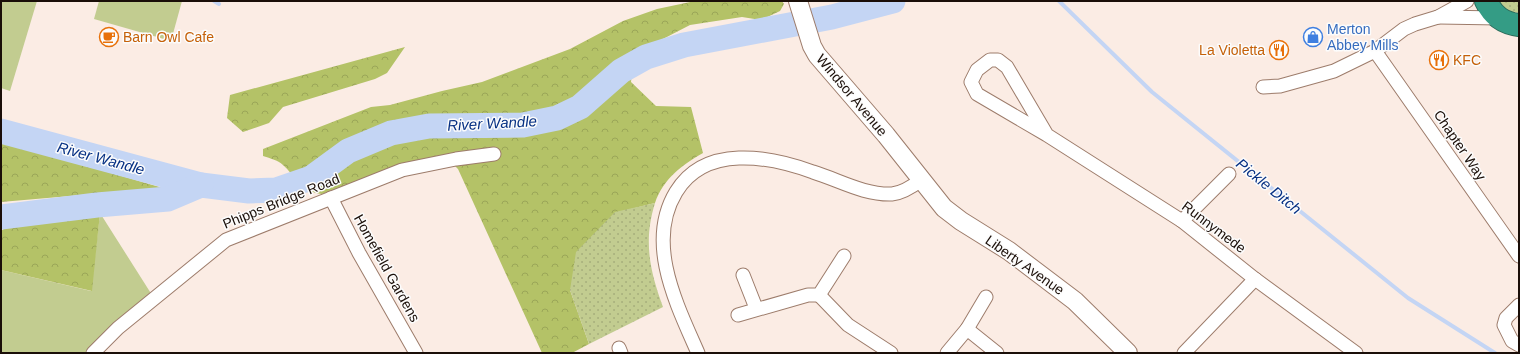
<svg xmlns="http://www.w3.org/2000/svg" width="1520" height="354" font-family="Helvetica,sans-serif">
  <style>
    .grass { fill: #c2cc90 }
    .forest { fill: url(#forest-crowns) }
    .park { fill: url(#park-dots) }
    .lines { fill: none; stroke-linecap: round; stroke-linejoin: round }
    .stream { stroke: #c4d5f4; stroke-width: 4 }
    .river { stroke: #c4d5f4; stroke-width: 25 }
    .street-casing { stroke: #9d7c6b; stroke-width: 15 }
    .secondary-casing { stroke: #9d7c6b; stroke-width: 20 }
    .highway-casing { stroke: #2b6a59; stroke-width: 24 }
    .street { stroke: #fff; stroke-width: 13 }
    .secondary { stroke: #fff; stroke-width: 18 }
    .highway { stroke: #349c85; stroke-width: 22 }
    .labels { text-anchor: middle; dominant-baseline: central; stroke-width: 3; stroke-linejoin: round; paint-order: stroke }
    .shop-label { font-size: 14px; fill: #366cbe; stroke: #fcfcfc; text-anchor: start }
    .food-label { font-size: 14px; fill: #c56008; stroke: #fcfcfc; text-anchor: start }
    .street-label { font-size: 14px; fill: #1a0e08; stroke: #fcfcfc }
    .water-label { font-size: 15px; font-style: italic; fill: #073184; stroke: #fcfcfc }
  </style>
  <defs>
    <pattern id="forest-crowns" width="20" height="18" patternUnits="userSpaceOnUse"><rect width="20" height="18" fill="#b4c267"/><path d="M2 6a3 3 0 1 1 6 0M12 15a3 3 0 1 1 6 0" fill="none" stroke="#9aa658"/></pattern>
    <pattern id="park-dots" width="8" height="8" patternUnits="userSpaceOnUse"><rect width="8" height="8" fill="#c2cc90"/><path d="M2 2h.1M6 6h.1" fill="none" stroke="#a6ae7b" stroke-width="1.8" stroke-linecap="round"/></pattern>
  </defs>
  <rect width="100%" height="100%" fill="#fbece4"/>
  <g class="grass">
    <polygon points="1,1 37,1 10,91 1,88"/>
    <polygon points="99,1 182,1 171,41 94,19"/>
    <polygon points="100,213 152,295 87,353 1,353 1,270 91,291"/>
  </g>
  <g class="forest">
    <path d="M695,1h87l2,3 -4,7 -19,9 -19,-3 -52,8 -56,29 -3,28 25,24 35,1 12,46c-21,12 -40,26 -48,50l-40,10 -45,77 19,54 -17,9h-30l-84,-184 -11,-11 -63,13 -62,23c-20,-2 -26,-17 -39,-29 -5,-5 -14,-7 -20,-9v-7l108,-42 19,-2 52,-14 40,-9 88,-33 53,-28 34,-12z"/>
    <polygon points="405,47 387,73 375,79 283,107 269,123 243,132 227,118 230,95"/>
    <polygon points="1,141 163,188 1,202"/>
    <polygon points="100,213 92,291 1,270 1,231 9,225"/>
  </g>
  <g class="park">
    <polygon points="1498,1 1519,1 1519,13 1507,11"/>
    <path d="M655,203c-12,39 -5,68 8,104l-74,37 -19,-54 6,-38 39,-40z"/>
  </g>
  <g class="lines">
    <g class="stream">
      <polyline points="214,1 219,4"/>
      <polyline points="1059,1 1152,92 1408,298 1495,353"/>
    </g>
    <g class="river">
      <polyline points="1,131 201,185 249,191 276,190 311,178 348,151 391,133 429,126 523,125 557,118 580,107 621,71 646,57 684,45 832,17 893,1"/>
      <polyline points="1,217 97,205 168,199 201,185"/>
    </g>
    <defs>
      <g id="street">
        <polyline points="1438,17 1499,18"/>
        <polyline points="1375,51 1519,256"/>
        <polyline points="1263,87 1280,86 1334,71 1375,51 1404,29 1415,24 1438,17 1467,1"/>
        <polyline points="1047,135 1007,67 998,60 990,60 977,70 971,82 977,94 1047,135 1182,221 1255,279 1356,353"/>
        <polyline points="331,198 359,253 416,353"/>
        <polyline points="1182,221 1229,174"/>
        <polyline points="743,275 756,308"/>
        <polyline points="819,295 848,325 891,353"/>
        <polyline points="1519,305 1506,318 1504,325 1512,341 1519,345"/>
        <polyline points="738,315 808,295 819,295 844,256"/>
        <polyline points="967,329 997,353"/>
        <polyline points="619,348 621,353"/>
        <polyline points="93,353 118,328 226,240 402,170 456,159 494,154"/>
        <path d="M698,353c-21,-48 -53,-110 -22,-161 29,-48 93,-36 137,-20 26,8 51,23 79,22 11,-1 21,-8 29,-14"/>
        <polyline points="947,353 967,329 986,297"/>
        <polyline points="1184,353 1255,279"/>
      </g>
      <polyline id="secondary" points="798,1 812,46 817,55 886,135 944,208 961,221 1009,251 1075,301 1128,353"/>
      <path id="highway" d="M1486,1c7,15 17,22 33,24"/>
    </defs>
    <use href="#street" class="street-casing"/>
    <use href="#secondary" class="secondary-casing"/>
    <use href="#highway" class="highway-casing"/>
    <use href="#street" class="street"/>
    <use href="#secondary" class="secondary"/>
    <use href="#highway" class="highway"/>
  </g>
  <defs>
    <symbol id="cafe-ring" viewBox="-11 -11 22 22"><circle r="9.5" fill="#fcfcfc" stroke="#e8710a" stroke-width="1.5"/><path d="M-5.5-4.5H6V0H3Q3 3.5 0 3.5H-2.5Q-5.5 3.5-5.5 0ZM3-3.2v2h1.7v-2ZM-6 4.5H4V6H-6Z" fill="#e8710a"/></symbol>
    <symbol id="shop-ring" viewBox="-11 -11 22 22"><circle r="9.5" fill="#fcfcfc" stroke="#3f7fe0" stroke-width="1.5"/><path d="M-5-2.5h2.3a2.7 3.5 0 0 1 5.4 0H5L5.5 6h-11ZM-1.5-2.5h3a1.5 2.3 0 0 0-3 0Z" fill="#3f7fe0"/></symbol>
    <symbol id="restaurant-ring" viewBox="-11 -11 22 22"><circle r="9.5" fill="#fcfcfc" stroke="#e8710a" stroke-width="1.5"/><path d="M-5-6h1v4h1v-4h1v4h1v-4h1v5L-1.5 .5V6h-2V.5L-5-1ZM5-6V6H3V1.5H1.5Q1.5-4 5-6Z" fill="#e8710a"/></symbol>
  </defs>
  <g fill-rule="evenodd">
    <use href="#cafe-ring" x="98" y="26" width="22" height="22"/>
    <use href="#shop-ring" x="1302" y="26" width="22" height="22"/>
    <use href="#restaurant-ring" x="1268" y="39" width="22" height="22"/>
    <use href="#restaurant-ring" x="1428" y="49" width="22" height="22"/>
  </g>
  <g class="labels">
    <g class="shop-label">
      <text x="1327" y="29">Merton<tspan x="1327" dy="16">Abbey Mills</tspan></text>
    </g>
    <g class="food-label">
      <text x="123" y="37">Barn Owl Cafe</text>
      <text x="1265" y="50" text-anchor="end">La Violetta</text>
      <text x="1453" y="60">KFC</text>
    </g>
    <g class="street-label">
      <text transform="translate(852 95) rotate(50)">Windsor Avenue</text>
      <text transform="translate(1460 145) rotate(56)">Chapter Way</text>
      <text transform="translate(281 201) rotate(-22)">Phipps Bridge Road</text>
      <text transform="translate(1214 227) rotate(37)">Runnymede</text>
      <text transform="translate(1025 265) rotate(35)">Liberty Avenue</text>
      <text transform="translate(387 268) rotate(61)">Homefield Gardens</text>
    </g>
    <g class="water-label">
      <text transform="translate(492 123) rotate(-3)">River Wandle</text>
      <text transform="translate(101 158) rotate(15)">River Wandle</text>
      <text transform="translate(1269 186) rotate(39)">Pickle Ditch</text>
    </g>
  </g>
  <rect width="1520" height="354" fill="none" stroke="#1a0e08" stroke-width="4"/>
</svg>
